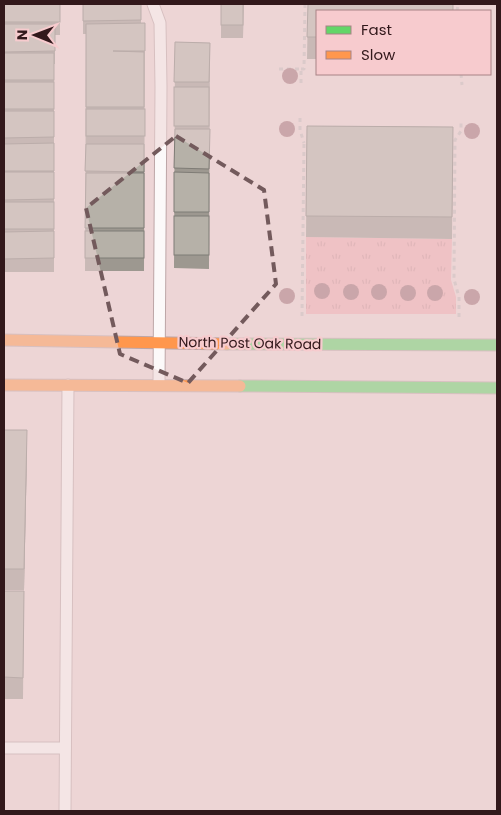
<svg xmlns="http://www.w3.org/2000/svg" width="501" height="815" font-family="Poppins,sans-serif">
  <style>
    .grass { fill: url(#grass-tufts) }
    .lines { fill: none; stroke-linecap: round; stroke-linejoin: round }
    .lane-casing { stroke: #bda6a7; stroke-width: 13 }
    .fast-casing { stroke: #bda6a7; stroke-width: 13 }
    .slow-casing { stroke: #bda6a7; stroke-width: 13 }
    .path { stroke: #c6bcbc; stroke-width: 3; stroke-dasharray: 4 4; stroke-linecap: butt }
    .lane { stroke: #fcf9f9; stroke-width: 11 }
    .fast { stroke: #63d668; stroke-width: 11 }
    .slow { stroke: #ff974d; stroke-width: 11 }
    .tree { fill: #a16e76 }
    .wall { fill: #9d9890 }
    .shaded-wall { fill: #7f7c76 }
    .building { fill: #b6b1a8; stroke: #7f7c76 }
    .marked { fill: none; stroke: #735a5c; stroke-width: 4; stroke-dasharray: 10 6; stroke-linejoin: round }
    .labels { text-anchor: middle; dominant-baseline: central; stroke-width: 4.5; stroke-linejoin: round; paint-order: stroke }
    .street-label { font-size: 14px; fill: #32181b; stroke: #f7cbce }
  </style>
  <defs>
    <pattern id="grass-tufts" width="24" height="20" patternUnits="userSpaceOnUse" patternTransform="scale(1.25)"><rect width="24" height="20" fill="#f2aab1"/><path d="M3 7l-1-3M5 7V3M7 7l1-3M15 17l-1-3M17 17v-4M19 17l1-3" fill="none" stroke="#d09298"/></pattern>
  </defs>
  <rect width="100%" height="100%" fill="#edd5d6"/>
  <polygon class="grass" points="306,237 452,239 451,280 456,297 456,314 306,314"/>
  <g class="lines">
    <defs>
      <g id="lane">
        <polyline points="153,4 160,23 161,87 159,385"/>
        <polyline points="4,748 65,748"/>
        <polyline points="65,811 68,385"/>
      </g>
      <g id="fast">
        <polyline points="227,344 497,345"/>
        <polyline points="240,386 497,388"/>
      </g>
      <g id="slow">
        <polyline points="4,340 227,344"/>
        <polyline points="4,385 240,386"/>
      </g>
    </defs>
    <use href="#lane" class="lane-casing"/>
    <use href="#fast" class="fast-casing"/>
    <use href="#slow" class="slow-casing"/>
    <g class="path">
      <polyline points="457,11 458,4"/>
      <polyline points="279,69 301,69 301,83"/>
      <polyline points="301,69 304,69 305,4"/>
      <polyline points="461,74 462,85"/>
      <polyline points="300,118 300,130 304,143"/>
      <polyline points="302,316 304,143 309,143"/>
      <polyline points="459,317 459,297 454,279 455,140 461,131 461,120"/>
    </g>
    <use href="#lane" class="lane"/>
    <use href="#fast" class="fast"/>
    <use href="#slow" class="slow"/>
  </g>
  <g class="tree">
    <circle cx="290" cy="76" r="8"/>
    <circle cx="287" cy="129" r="8"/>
    <circle cx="472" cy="131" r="8"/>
    <circle cx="322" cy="291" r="8"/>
    <circle cx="351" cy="292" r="8"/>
    <circle cx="379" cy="292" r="8"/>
    <circle cx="408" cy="293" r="8"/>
    <circle cx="435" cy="293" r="8"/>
    <circle cx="287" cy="296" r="8"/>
    <circle cx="472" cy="297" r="8"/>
  </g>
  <g class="wall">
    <polygon points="4,4 60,4 60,35 55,35 55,64 54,64 54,272 4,272"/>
    <polygon points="83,4 141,4 141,23 145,23 144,271 85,271 86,34 83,34"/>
    <polygon points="221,4 244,4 243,38 221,38"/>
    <polygon points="308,4 317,11 317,59 307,59"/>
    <polygon points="175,42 210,43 209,269 174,268"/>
    <polygon points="307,126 453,127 452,239 306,237"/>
    <polygon points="4,430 27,451 24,590 4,590"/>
    <polygon points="4,591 24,591 23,699 4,699"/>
  </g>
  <polygon class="shaded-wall" points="27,430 27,451 24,590 24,569"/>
  <g class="building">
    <rect x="4" y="4" width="56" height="18"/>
    <polygon points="83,4 141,4 141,20 83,21"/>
    <rect x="221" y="4" width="22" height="21"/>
    <polygon points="308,4 453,4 453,11 317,11 317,37 307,37"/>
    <polygon points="145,23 145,51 113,51 144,52 144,107 86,107 86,24"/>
    <polygon points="4,24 55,24 55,51 4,52"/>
    <polygon points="175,42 210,43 209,82 174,82"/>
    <rect x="4" y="53" width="50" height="27"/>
    <rect x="4" y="82" width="50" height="27"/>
    <rect x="174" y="87" width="35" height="39"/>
    <rect x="86" y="109" width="59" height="27"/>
    <polygon points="4,111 54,111 54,137 4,138"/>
    <polygon points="307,126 453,127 452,217 306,216"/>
    <polygon points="175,129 210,129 209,169 174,168"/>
    <polygon points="54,143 54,171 4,171 4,144"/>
    <polygon points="86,144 144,144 144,172 85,171"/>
    <polygon points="4,172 54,172 54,199 4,200"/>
    <polygon points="174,172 209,173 209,212 174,212"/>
    <polygon points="86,173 144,173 144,228 85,228"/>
    <rect x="4" y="202" width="50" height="27"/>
    <rect x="174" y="216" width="35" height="39"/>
    <polygon points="54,231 54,258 4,259 4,232"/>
    <rect x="85" y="231" width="59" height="27"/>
    <polygon points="4,430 27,430 24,569 4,569"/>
    <polygon points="4,591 24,591 23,678 4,677"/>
  </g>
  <path d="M0 0H501V815H0ZM176,136l88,54 12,94 -88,99 -68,-29 -34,-146z" fill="#edd5d6" fill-opacity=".55" fill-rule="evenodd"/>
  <path class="marked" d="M176,136l88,54 12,94 -88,99 -68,-29 -34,-146z"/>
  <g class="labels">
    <g class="street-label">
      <text transform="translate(250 343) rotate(1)">North Post Oak Road</text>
    </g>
  </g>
  <rect width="501" height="815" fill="none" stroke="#32181b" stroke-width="10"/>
  <rect x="316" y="10" width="175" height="65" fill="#f7cbce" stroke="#a88386"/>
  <rect x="326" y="26" width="25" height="8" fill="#63d668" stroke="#a88386"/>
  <text x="361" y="35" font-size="15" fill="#32181b">Fast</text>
  <rect x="326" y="51" width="25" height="8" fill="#ff974d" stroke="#a88386"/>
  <text x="361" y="60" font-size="15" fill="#32181b">Slow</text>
  <g transform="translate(35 35) rotate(271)" stroke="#f7cbce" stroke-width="4" paint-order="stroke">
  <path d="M0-4L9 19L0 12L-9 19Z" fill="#32181b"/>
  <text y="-8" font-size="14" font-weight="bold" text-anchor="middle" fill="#32181b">N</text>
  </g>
</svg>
